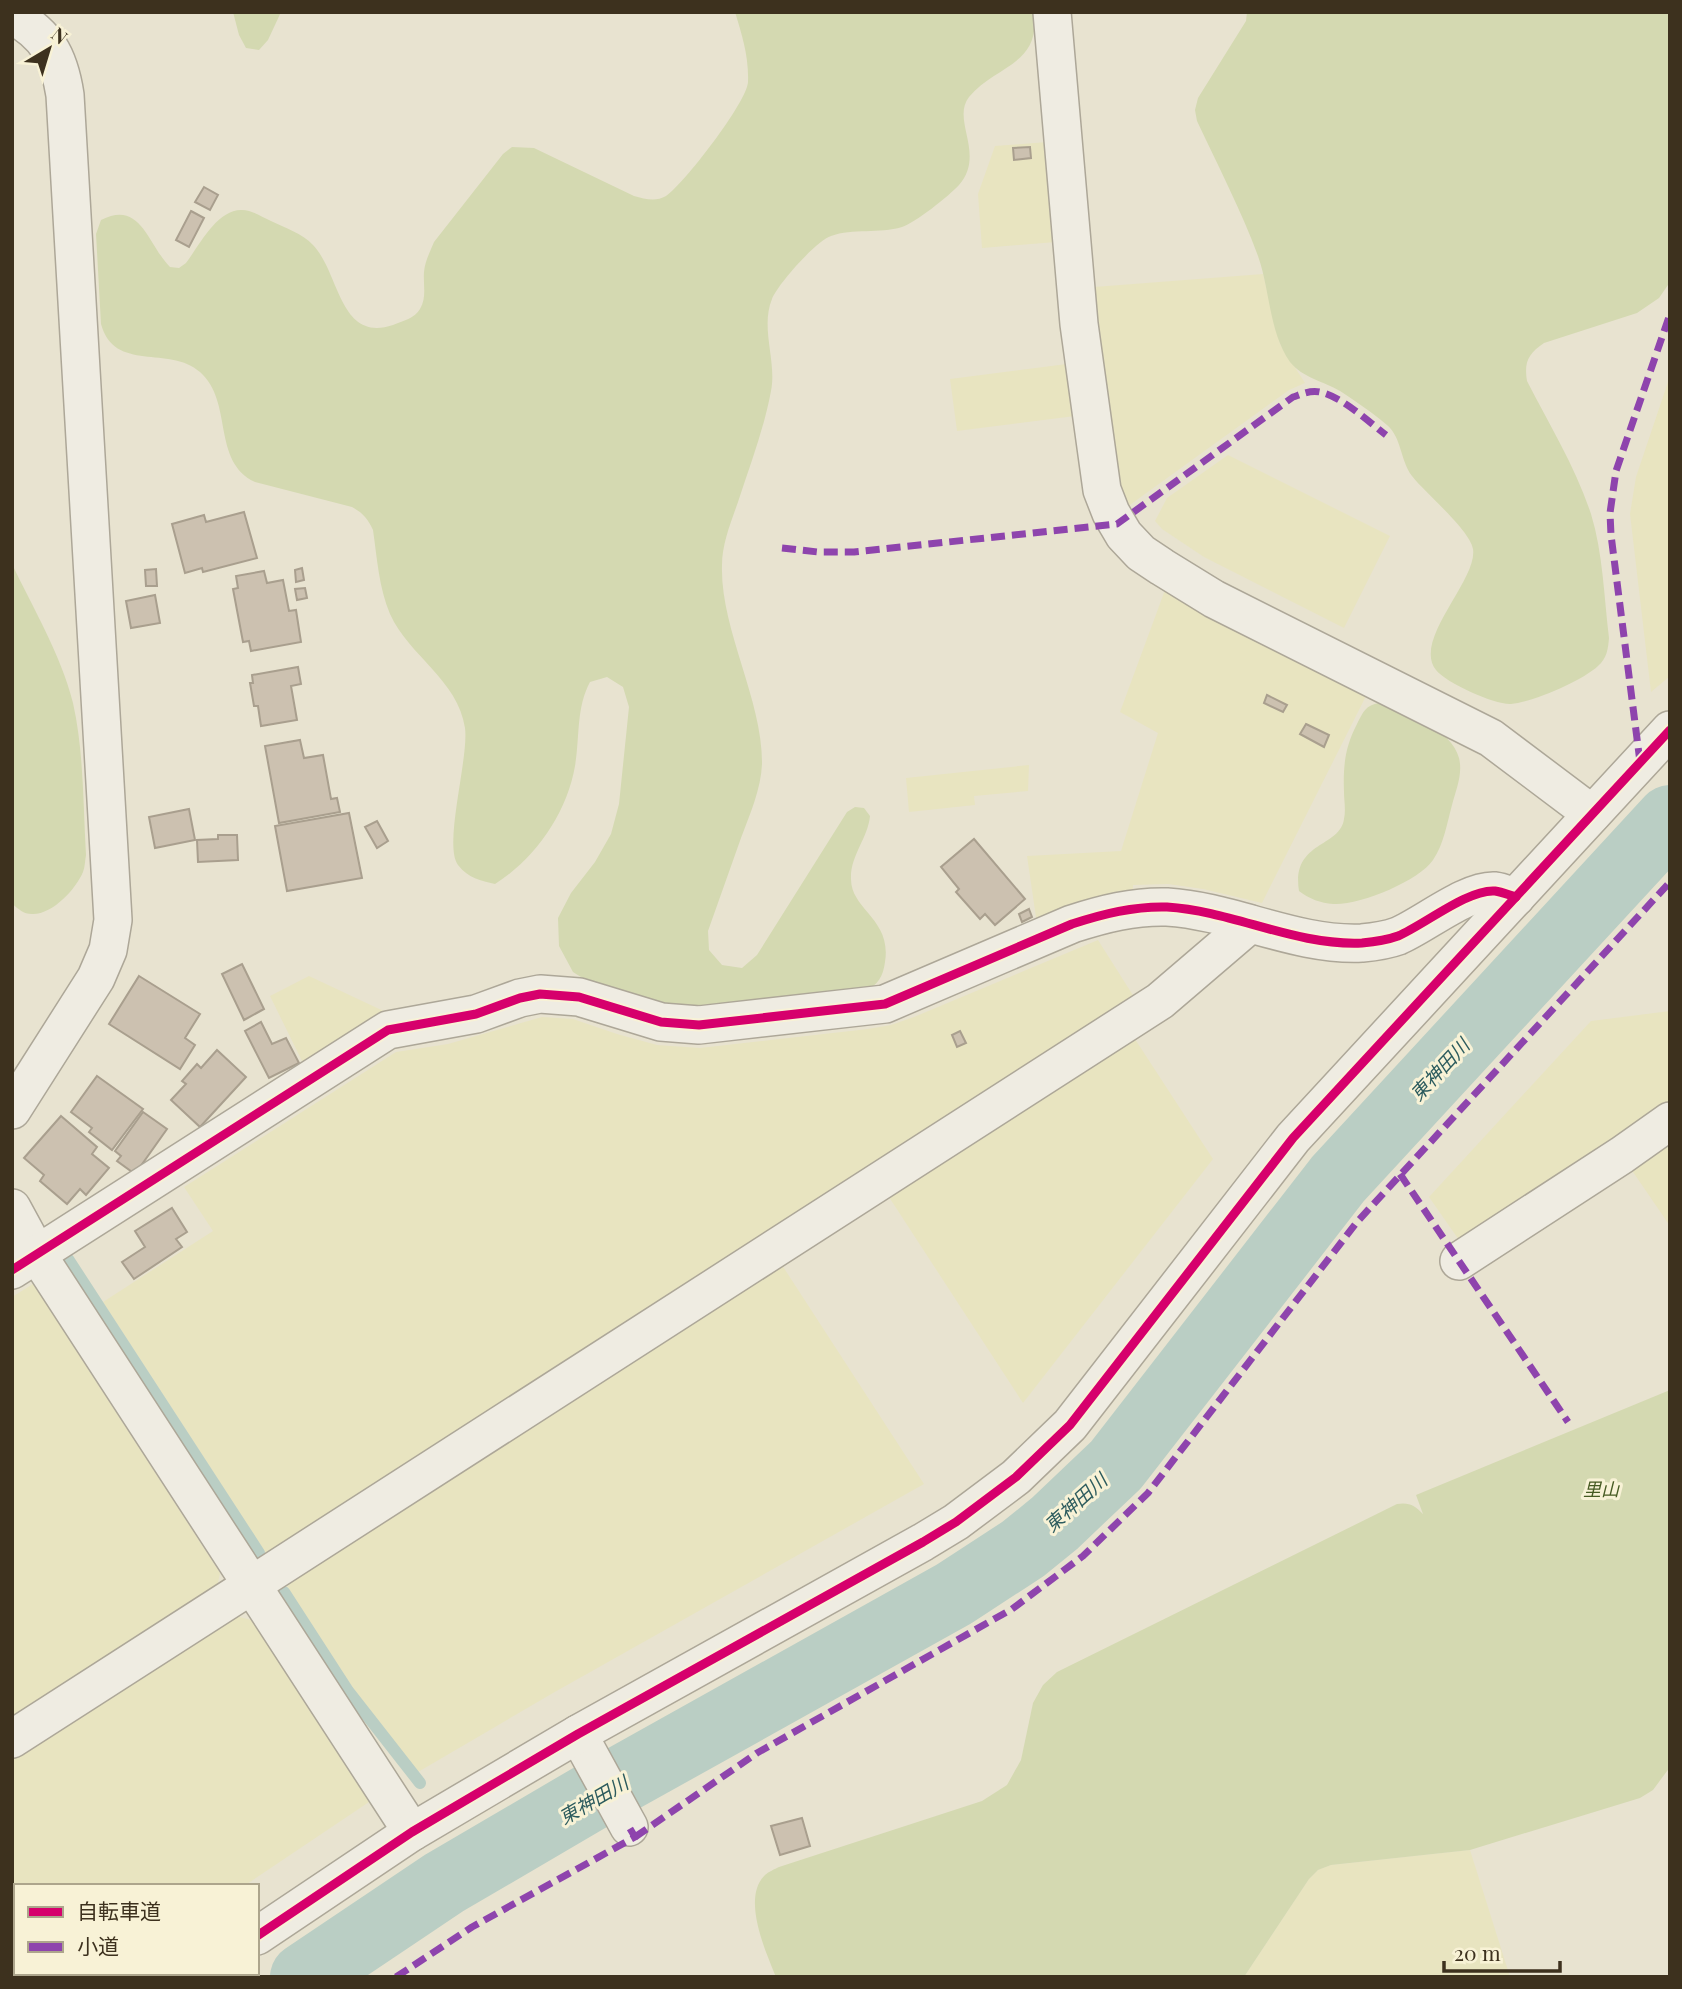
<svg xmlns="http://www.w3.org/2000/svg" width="1682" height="1989" font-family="'Playfair Display','Noto Sans JP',serif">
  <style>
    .farmland { fill: #e8e4c0 }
    .green { fill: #d4d9b1 }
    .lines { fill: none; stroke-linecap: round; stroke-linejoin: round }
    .stream { stroke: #bacec4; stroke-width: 12 }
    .river { stroke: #bacec4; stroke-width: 68 }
    .building { fill: #ccc1b0; stroke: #a99f8e; stroke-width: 2 }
    .minor-casing { stroke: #ada798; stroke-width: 40 }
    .minor { stroke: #efece2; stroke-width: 37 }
    .quiet { stroke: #8e44ad; stroke-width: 7; stroke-dasharray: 14 7; stroke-linecap: butt }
    .cycleway-casing { stroke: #f8f2d6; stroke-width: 13 }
    .cycleway { stroke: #d6006c; stroke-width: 9 }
    .labels { text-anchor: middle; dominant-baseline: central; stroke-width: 6; stroke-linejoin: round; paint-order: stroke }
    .park-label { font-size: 18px; font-style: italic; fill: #475b23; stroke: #f8f2d6 }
    .water-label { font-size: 19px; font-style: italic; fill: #2d5c5e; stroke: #f8f2d6 }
  </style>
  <rect width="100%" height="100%" fill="#e8e3d0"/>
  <g class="farmland">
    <polygon points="1047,142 1056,242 982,248 978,194 995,146"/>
    <polygon points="1263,274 1280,344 1305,383 1289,390 1127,507 1119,485 1097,322 1094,287"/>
    <polygon points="1067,364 1075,416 957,431 950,379"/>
    <polygon points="1670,376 1670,676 1651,692 1630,514 1636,477"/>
    <polygon points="1228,455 1390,536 1344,628 1204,557 1162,529 1155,521 1167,498"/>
    <polygon points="1165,590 1367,694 1262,903 1203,889 1168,884 1133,885 1133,894 1037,924 1027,856 1121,851 1158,733 1120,712"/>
    <polygon points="1029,765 1028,791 974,796 975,805 909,812 906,778"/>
    <polygon points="1098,940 1136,1000 269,1558 103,1302 213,1231 184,1187 396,1052 448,1044 542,1017 573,1019 617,1034 657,1045 700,1048 868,1029 891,1025 914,1017"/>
    <polygon points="309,976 392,1015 304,1065 270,996"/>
    <polygon points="1670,1011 1670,1100 1612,1141 1459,1240 1429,1197 1591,1021"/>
    <polygon points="1133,1036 1213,1159 1023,1403 887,1194"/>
    <polygon points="1670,1142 1670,1226 1631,1169"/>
    <polygon points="780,1262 924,1484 553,1693 418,1772 353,1688 284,1582"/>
    <polygon points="33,1284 220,1573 216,1592 12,1722 12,1297"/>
    <polygon points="232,1615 251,1620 369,1802 244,1886 16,1886 16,1973 141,1973 137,1977 12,1977 12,1756"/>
    <polygon points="1470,1850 1510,1977 1244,1977 1309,1879 1318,1870 1331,1865"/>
  </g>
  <g class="green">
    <polygon points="233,12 281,12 268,40 259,50 246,48 239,35"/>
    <path d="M735,12h299c7,54 -39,53 -65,85 -18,23 17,57 -10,88 -10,11 -44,38 -57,42 -23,7 -49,1 -71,9 -15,5 -53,48 -59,63 -12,29 5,62 -1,92 -7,38 -21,74 -33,111 -7,20 -16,42 -16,63 -2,64 41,135 40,199 -1,25 -12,50 -21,74 -11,31 -22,62 -33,93l1,19 13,15 20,3 15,-13 90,-143 8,-5 9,1 6,8c-2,22 -20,40 -19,63 0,31 41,40 34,83 -2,15 -7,22 -20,30l-166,19 -36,-3 -63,-19 -27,-17 -14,-26 -1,-28 13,-25 24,-31 16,-28 8,-30 10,-97 -6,-20 -16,-10 -17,5c-14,26 -10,55 -15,84 -8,47 -40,93 -80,118 -14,-3 -27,-6 -37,-19 -15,-20 11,-107 7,-137 -7,-48 -56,-72 -75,-114 -11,-26 -13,-56 -17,-84 -5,-11 -10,-17 -21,-23l-97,-25c-44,-21 -21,-80 -55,-110 -30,-27 -86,1 -99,-48l-5,-90 5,-14c40,-21 47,25 69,47l9,1 7,-5c13,-17 31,-54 56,-53 10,0 20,7 29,11 14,7 31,12 42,24 27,28 26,98 80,80 10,-4 22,-7 27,-16 7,-12 3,-24 4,-37 1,-11 6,-20 10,-30l69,-88 9,-7 22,1 100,48c11,3 22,6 32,0 18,-12 81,-94 82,-114 1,-25 -6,-47 -13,-70z"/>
    <path d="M1247,12h423v270l-11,16 -22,15 -93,30c-16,11 -20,19 -17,38 22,43 49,87 64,133 12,39 13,83 18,124 -1,11 -2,20 -11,28 -16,15 -65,36 -87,38 -16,1 -65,-21 -75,-34 -24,-30 42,-90 37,-121 -3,-19 -48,-56 -61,-73 -12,-16 -10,-38 -25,-51 -14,-12 -32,-24 -47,-34 -17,-10 -37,-13 -50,-29 -21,-30 -20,-72 -32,-106 -17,-46 -40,-90 -61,-135l-2,-11 3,-12 48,-77z"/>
    <path d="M12,564c21,44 49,91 61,139 11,49 10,102 13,152 -1,5 -1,12 -3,17 -7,17 -31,43 -51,42 -9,0 -13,-5 -20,-10z"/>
    <path d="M1379,703c26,6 73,27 80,55 4,16 -3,32 -7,47 -5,18 -8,39 -19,55 -14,21 -75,46 -100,44 -12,-1 -24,-5 -34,-13 -8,-50 41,-43 45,-72 2,-9 0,-19 0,-27 -1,-26 1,-45 13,-68 6,-12 9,-19 22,-21z"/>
    <path d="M1670,1390v377l-17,23 -13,8 -170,52 -139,15 -13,5 -9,9 -65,98h-468c-10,-25 -35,-79 -11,-102 3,-3 10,-6 14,-8l203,-66 25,-16 14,-25 12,-57 10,-18 14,-13 340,-168c13,-2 18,2 26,10l-7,-19z"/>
  </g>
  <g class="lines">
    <g class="stream">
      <polyline points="68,1259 259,1553"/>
      <polyline points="284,1592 348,1691 420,1783"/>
    </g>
    <polyline class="river" points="304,1977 444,1883 608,1787 954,1594 1023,1549 1055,1523 1116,1465 1338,1179 1670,819"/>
  </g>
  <g class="building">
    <polygon points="1030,147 1031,158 1014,160 1013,148"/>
    <polygon points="204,187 218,195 210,210 195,202"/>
    <polygon points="191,211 204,218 189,247 176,240"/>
    <polygon points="244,512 257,558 203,572 202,568 185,573 172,524 204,515 206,522"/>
    <polygon points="302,568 304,580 296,582 295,570"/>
    <polygon points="156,569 157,586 146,586 145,570"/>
    <polygon points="264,571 267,583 283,580 289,611 296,610 301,642 251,651 249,641 243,642 233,589 238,588 236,576"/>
    <polygon points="305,588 307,598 297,600 295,589"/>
    <polygon points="155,595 160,623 131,628 126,601"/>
    <polygon points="298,667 301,684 291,686 297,720 261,726 258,706 254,706 250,683 253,683 252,675"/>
    <polygon points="1267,695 1287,705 1283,712 1264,703"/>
    <polygon points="1306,724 1329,735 1324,747 1300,734"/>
    <polygon points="300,740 304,758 323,755 331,799 337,798 340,812 279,823 265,746"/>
    <polygon points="189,809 195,840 155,848 149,817"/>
    <polygon points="349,813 362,878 287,891 275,826"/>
    <polygon points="377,821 388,841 377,848 365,827"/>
    <polygon points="218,835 237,835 238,860 198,862 197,840 218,839"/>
    <polygon points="974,839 1025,899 995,925 985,914 980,919 956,892 959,889 941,867"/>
    <polygon points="1029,909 1032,917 1022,922 1019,914"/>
    <polygon points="242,964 264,1009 244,1020 222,974"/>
    <polygon points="139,976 200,1014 185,1038 195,1045 180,1069 109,1024"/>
    <polygon points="261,1022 272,1044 286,1038 299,1063 269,1078 245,1031"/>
    <polygon points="960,1031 966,1043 957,1047 952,1035"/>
    <polygon points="217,1050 246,1077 200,1127 171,1100 186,1084 182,1081 197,1064 201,1068"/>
    <polygon points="97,1076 143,1109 112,1150 89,1132 92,1128 71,1112"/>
    <polygon points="143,1112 167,1129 135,1174 117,1161 121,1156 115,1151"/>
    <polygon points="61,1116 97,1147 92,1154 109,1168 86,1195 80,1189 67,1204 40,1181 44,1175 24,1158"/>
    <polygon points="172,1208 187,1232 176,1239 182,1247 134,1279 122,1262 145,1247 135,1231"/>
    <polygon points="802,1818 810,1846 780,1855 771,1826"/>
  </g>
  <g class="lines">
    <defs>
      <g id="minor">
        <polyline points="1052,12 1079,324 1102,490 1111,513 1124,535 1141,553 1162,567 1214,599 1491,738 1592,814"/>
        <path d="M12,15c35,20 47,41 53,80l48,825 -5,30 -12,28 -84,132"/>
        <polyline points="12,1208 37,1254 412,1832"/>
        <polyline points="1459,1261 1622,1155 1670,1121"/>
        <path d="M12,1270l376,-240 88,-16 44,-16 20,-4 39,3 82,25 38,3 186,-21 187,-80c31,-10 62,-18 95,-17 66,4 128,39 195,36 11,-1 25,-3 36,-7 26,-11 70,-47 97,-45 7,1 14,4 21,6"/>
        <polyline points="578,1734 629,1827"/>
        <polyline points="12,1739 1160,1001 1250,924"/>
        <polyline points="257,1936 412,1832 578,1734 923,1542 956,1522 1016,1477 1070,1425 1293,1138 1670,730"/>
        <polyline points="208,1977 212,1973"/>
      </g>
    </defs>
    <use href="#minor" class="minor-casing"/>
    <use href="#minor" class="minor"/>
    <g class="quiet">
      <path d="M782,548l36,4h36l263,-28 176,-127c9,-3 17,-7 27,-5 21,4 49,30 66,43"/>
      <polyline points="1640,762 1611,535 1610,513 1616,471 1670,314"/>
      <polyline points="1400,1174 1568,1422"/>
      <polyline points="635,1837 757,1753 1012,1609 1083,1556 1148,1493 1357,1222 1670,882"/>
      <polyline points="396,1977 472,1927 635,1837 629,1827"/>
    </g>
    <defs>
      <g id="cycleway">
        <path d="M12,1270l376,-240 88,-16 44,-16 20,-4 39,3 82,25 38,3 186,-21 187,-80c31,-10 62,-18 95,-17 66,4 128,39 195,36 11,-1 25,-3 36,-7 26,-11 70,-47 97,-45 7,1 14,4 21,6"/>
        <polyline points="257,1936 412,1832 578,1734 923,1542 956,1522 1016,1477 1070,1425 1293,1138 1670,730"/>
      </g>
    </defs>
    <use href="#cycleway" class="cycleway-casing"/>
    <use href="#cycleway" class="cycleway"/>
  </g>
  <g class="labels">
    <g class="park-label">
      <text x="1601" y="1489">里山</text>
    </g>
    <g class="water-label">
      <text transform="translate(1439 1069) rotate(-47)">東神田川</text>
      <text transform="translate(1075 1502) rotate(-42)">東神田川</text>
      <text transform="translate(593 1799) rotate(-30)">東神田川</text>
    </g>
  </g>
  <rect width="1682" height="1989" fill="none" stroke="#3d311e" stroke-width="28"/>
  <rect x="14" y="1884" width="245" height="91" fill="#f8f2d6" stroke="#ada58c" stroke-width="2"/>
  <rect x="28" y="1907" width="35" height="10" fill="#d6006c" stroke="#ada58c" stroke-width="2"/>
  <text x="77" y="1919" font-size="21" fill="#3d311e">自転車道</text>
  <rect x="28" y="1942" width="35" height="10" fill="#8e44ad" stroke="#ada58c" stroke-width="2"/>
  <text x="77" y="1954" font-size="21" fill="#3d311e">小道</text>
  <g transform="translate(49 49) rotate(38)" stroke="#f8f2d6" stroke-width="5" paint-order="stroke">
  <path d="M0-5L12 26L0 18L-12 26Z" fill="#3d311e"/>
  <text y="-10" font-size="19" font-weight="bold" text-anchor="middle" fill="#3d311e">N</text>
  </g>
  <path d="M1444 1961v10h116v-10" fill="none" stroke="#3d311e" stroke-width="3.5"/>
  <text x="1454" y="1961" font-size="21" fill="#3d311e" stroke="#f8f2d6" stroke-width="5" paint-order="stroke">20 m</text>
</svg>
